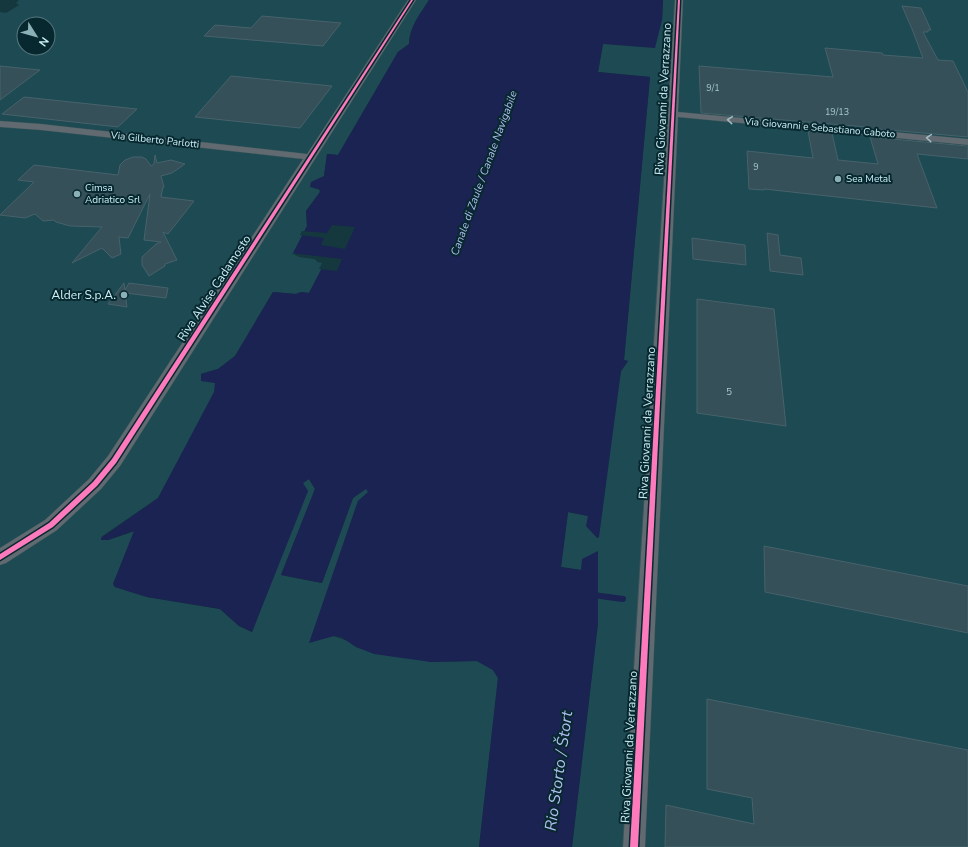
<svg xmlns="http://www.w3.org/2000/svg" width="968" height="847" font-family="'Nunito Sans',sans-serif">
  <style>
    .built { fill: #1d4a53; fill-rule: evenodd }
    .water { fill: #1a2351 }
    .pier { fill: #14383e }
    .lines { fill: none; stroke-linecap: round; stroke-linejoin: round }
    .stream { stroke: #1a2351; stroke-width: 6 }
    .building { fill: #355058; stroke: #47626b }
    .street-casing { stroke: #355358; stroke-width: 1 }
    .street { fill: #606a70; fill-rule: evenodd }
    .cycleway-casing { stroke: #08282f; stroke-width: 3 }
    .cycleway { fill: #fd7abc; fill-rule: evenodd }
    .oneway { stroke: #a1bac2 }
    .poi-dot { fill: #8cb0b7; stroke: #08282f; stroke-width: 1.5 }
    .labels { text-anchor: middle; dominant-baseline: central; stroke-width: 4; stroke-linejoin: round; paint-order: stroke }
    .far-number-label { font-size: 9px; fill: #a6c8d0 }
    .far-street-label { font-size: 10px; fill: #ccf0f8; stroke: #08282f }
    .far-poi-label { font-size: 10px; fill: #ccf0f8; stroke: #08282f; text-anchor: start }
    .number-label { font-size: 10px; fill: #a6c8d0 }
    .far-water-label { font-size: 11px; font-style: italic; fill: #b2bff0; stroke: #08282f }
    .street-label { font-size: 12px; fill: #ccf0f8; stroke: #08282f }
    .poi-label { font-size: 12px; fill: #ccf0f8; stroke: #08282f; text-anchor: end }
    .near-water-label { font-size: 16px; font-style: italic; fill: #b2bff0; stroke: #08282f }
  </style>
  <rect width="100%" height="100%" fill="#14383e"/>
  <g class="built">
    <path d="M19,0h410l-14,22 -5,12 -1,10 -11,8 -60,103 -11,-1 -3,22 -11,12 7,2v2l-14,19 1,15 -13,27 32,8 -17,32 -8,-1 -5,2 -23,-2 -38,64 -17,13 -17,5 14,9v9l-57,106 -57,39 7,3 27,-9 -22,53 2,3 32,10 73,12 19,17 13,6 21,-55 30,-94 6,-4 6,10 -34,86 41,8 31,-85 13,-10 3,4 -11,9 -48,141 23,-6 15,5 8,6 75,15 46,-1 16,9 5,8 -19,169h-479v-835l6,1 13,-8 -3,-2zM24,24h24v24h-24z"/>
    <polygon points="663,0 968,0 968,847 572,847 598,623 598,552 581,570 561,567 568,512 588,516 621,371 628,361 624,360 650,77 598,72 603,44 662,20"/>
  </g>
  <path class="water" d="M429,0h234l-1,20 -7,28 -52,-4 -5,28 52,5 -26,283 4,1 -7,10 -22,166 -2,1 -11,-12 2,-10 -20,-4 -7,55 20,3 1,-11 16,-8v72l-26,224h-93l19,-169 -5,-8 -16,-9 -46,1 -57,-8 -18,-7 -15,-10 -7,-1 -25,7 49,-142 10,-9 -2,-3 -13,9 -31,85 -41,-8 34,-86 -6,-10 -6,4 5,8 -56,141 -13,-6 -19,-17 -73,-12 -32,-10 -2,-3 21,-53 -26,9h-7v-2l57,-40 56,-106 1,-9 -14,-2v-7l17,-5 17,-13 38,-64 23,2 5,-2 8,1 16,-31c-10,-5 -21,-5 -32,-9l14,-27 -1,-15 14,-19 -1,-3 -9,-2 1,-5 13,-6 3,-22 11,1 60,-103 11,-8c1,-18 11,-30 20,-44z"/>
  <g class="pier">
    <polygon points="332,225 355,227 345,249 321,245 324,238 300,235 302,231 327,233"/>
    <polygon points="291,253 342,259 337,271 319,269 322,263 317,262 317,261 314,259 299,257"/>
  </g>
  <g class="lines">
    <polyline class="stream" points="593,595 623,599"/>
  </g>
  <g class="building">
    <polygon points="902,6 921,8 931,30 928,30 928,32 923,32 938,60 953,61 968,92 968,137 867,128 867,127 701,113 699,66 833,77 825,48 882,53 883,55 923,58 912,29"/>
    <polygon points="262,16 341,23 323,46 204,36 215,25 251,28"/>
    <polygon points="0,66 40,70 0,100"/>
    <polygon points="231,76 332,86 300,128 195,117"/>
    <polygon points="24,97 137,109 118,127 2,114"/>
    <polygon points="808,131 832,133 838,160 878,164 870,137 968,146 968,159 917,154 937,208 764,189 764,190 749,189 747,151 813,158"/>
    <polygon points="155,155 157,163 171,160 185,164 172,173 161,176 164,187 163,187 161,197 194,201 168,234 163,232 177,260 165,264 165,266 149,276 142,265 142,257 156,244 161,242 144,240 150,194 128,238 119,237 121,254 112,258 102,248 72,263 102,227 70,226 56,222 54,220 43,221 35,214 25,218 0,215 34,182 18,180 34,165 118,175 120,165 125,160 133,157 142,157 146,159 151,166 154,164"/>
    <polygon points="767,233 778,235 780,255 801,258 803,275 770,271"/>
    <polygon points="692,238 745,245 746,265 693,259"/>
    <polygon points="124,283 125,290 129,283 168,288 166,298 125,293 127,307 108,304"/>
    <polygon points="697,299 774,309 786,426 697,413"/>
    <polygon points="764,546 968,586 968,633 765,592"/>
    <polygon points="707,699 968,750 968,847 665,847 666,805 754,824 752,798 707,789"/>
  </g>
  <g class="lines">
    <defs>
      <g id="street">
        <polygon points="408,0 416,0 120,466 101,489 57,530 6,563 0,565 0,548 45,520 89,479 108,456 303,159 41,130 0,127 0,121 41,124 307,154"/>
        <polygon points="675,0 683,0 678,112 968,139 968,145 678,117 645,847 623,847"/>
      </g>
    </defs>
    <use href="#street" class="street-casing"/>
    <use href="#street" class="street"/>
    <defs>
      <g id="cycleway">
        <polygon points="411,0 413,0 116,463 97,486 53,527 0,560 0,554 49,523 93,482 112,459"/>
        <polygon points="678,0 680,0 638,847 630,847"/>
      </g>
    </defs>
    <use href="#cycleway" class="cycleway-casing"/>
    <use href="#cycleway" class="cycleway"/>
  </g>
  <defs><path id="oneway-chevron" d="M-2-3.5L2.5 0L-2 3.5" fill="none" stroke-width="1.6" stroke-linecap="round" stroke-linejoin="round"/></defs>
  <g class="oneway">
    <use href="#oneway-chevron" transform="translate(730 120) rotate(-175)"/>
    <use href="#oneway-chevron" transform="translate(929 138) rotate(-175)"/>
  </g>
  <g class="poi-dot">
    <circle cx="838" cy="179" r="4"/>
    <circle cx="77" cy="194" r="4"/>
    <circle cx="124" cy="295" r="4"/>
  </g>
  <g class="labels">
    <g class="far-number-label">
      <text x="713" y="88">9/1</text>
      <text x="837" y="112">19/13</text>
      <text x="756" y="167">9</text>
    </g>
    <g class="far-street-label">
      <text transform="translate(820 128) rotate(5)">Via Giovanni e Sebastiano Caboto</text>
      <text transform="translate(155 140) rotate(6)">Via Gilberto Parlotti</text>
    </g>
    <g class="far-poi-label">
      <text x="846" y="179">Sea Metal</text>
      <text x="85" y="188">Cimsa<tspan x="85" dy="12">Adriatico Srl</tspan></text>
    </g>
    <g class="number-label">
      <text x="729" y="392">5</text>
    </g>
    <g class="far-water-label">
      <text transform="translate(484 173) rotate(-70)">Canale di Zaule / Canale Navigabile</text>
    </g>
    <g class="street-label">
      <text transform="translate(663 99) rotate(-87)">Riva Giovanni da Verrazzano</text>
      <text transform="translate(214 288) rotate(-57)">Riva Alvise Cadamosto</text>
      <text transform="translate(647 423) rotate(-87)">Riva Giovanni da Verrazzano</text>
      <text transform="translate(629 747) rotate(-87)">Riva Giovanni da Verrazzano</text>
    </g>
    <g class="poi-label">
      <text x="116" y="295">Alder S.p.A.</text>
    </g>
    <g class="near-water-label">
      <text transform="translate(559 771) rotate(-82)">Rio Storto / Štort</text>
    </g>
  </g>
  <g transform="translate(36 36) rotate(127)"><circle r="19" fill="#08282f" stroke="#56787f"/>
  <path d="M0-3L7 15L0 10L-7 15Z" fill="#8cb0b7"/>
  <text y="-6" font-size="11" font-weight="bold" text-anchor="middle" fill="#ccf0f8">N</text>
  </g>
</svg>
